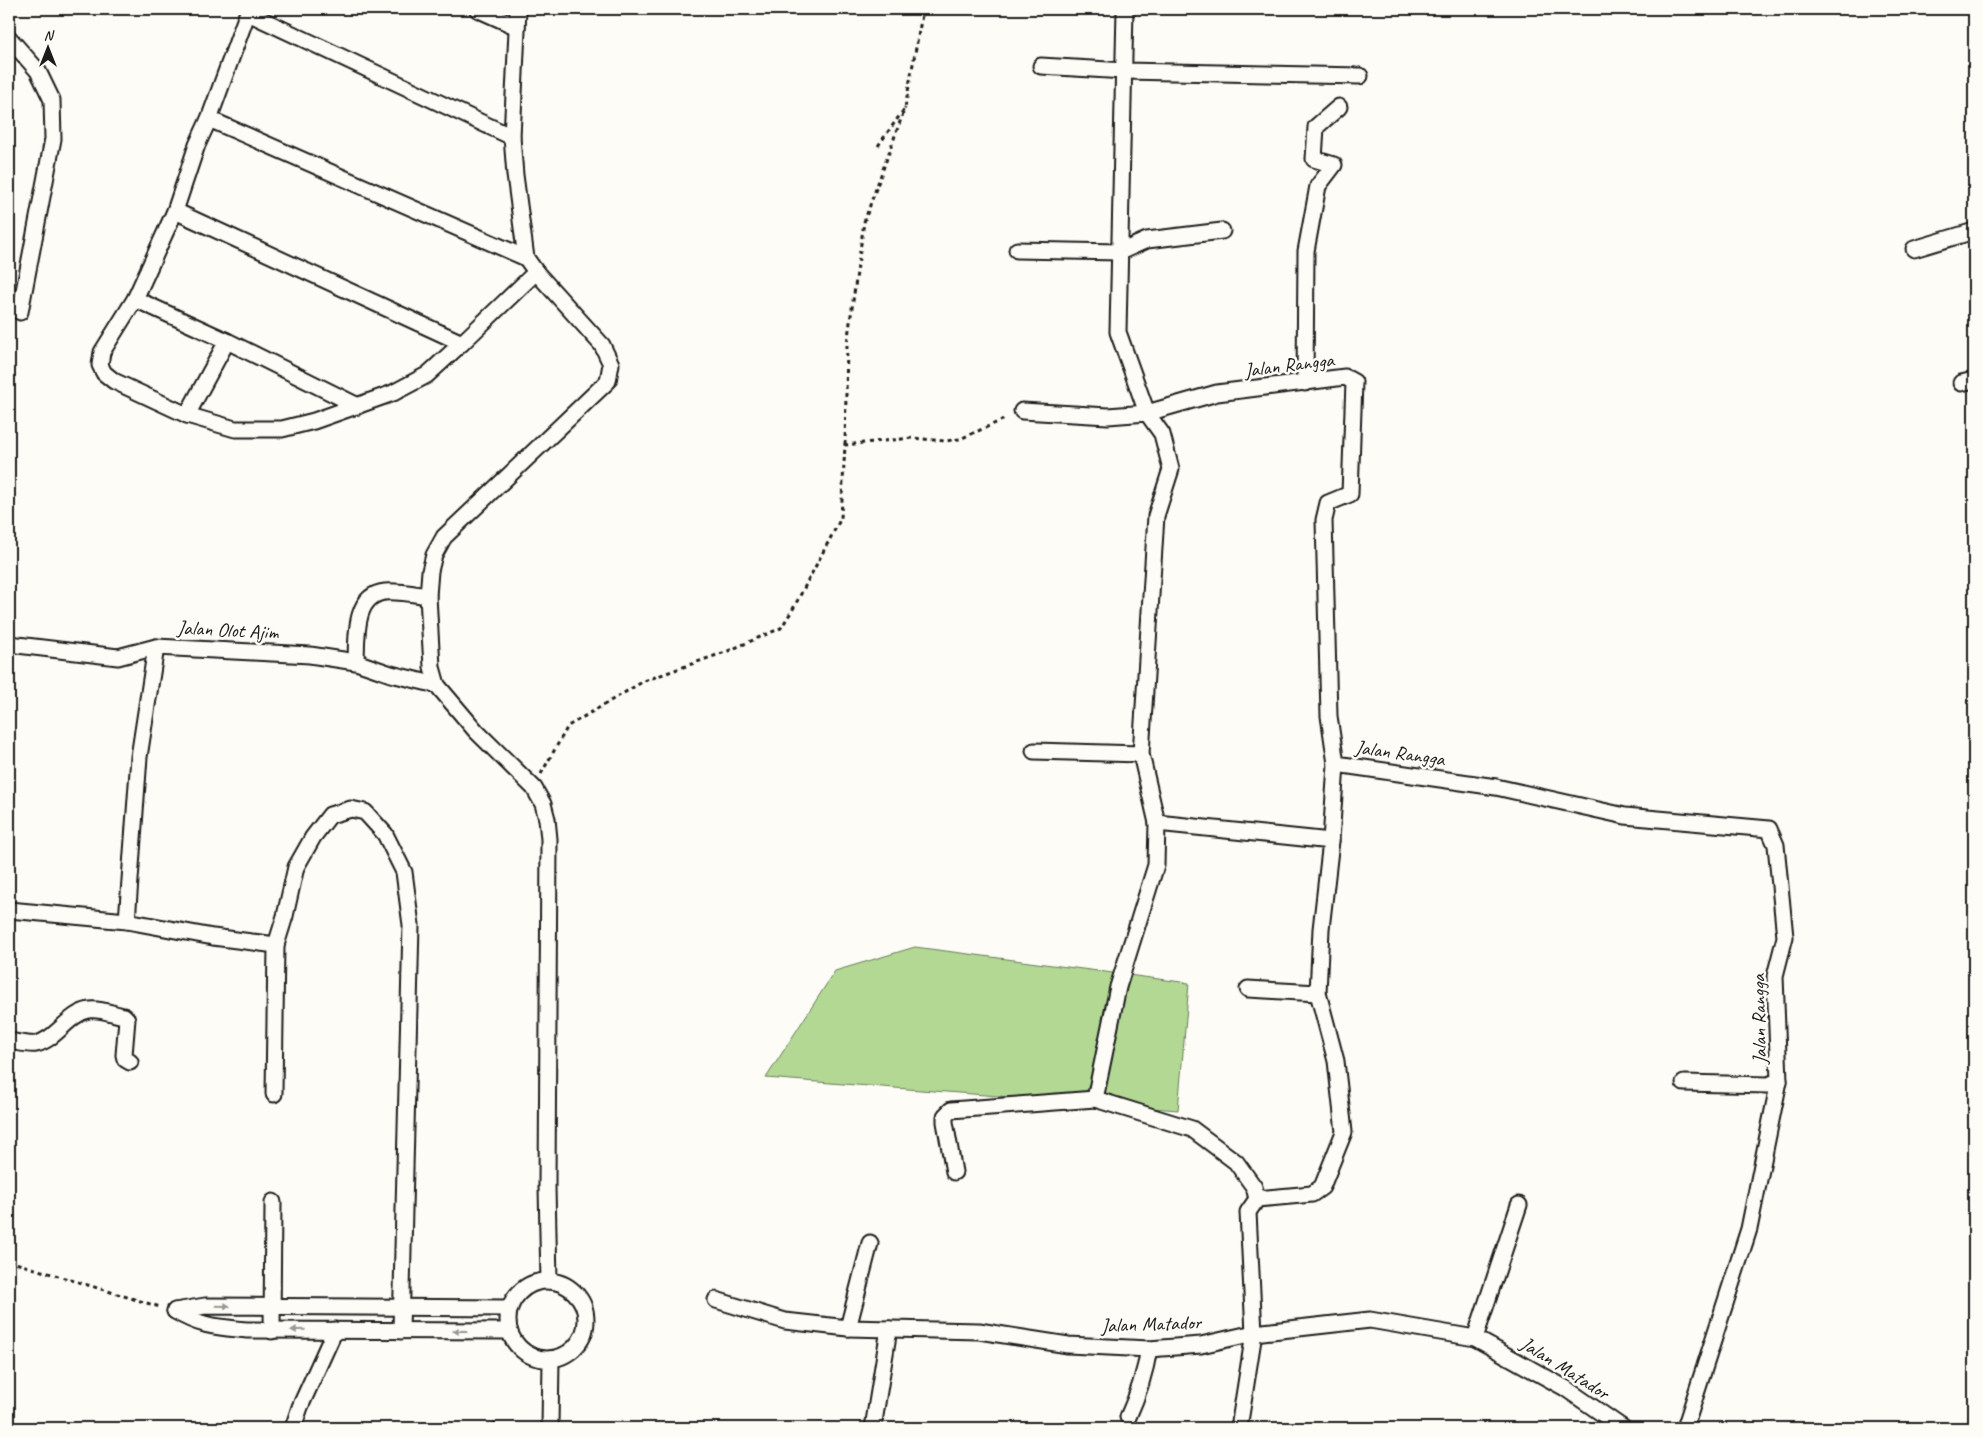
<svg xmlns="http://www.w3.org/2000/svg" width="1983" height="1437" font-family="Caveat,sans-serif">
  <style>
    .green { fill: #b3d894; stroke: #687a58 }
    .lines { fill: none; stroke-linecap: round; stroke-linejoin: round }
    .street-casing { stroke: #1c1c1c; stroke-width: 19 }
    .path { stroke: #1c1c1c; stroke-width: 3; stroke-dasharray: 4 4; stroke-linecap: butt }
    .street { stroke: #fdfcf7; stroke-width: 15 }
    .oneway { fill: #989794 }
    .labels { text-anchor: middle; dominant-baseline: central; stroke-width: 5; stroke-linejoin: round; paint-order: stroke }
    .street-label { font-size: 20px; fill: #1c1c1c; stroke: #fdfcf7 }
  </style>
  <rect width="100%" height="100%" fill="#fdfcf7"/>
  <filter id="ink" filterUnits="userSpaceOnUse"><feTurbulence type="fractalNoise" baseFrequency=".02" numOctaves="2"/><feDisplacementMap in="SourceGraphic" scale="10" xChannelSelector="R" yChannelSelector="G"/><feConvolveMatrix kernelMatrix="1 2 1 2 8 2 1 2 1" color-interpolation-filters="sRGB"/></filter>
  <g filter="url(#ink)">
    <polygon class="green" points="915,947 1189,983 1178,1110 766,1078 835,971"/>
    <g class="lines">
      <defs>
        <g id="street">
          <polyline points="249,9 209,119 197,145 175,211 135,299 102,352 100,365 104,373 114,381 187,415 235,429 282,429 314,421 393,393 427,375 462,343 536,272"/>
          <polyline points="477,9 517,27"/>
          <polyline points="518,9 512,137 515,175 526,258 536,272 602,345 611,364 608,381 444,537 434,555 430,571 428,596 432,667 437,685 476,731 534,788 543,804 547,819 549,839 547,1187 549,1281"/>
          <polyline points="1125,9 1118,332 1147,413 1217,393 1345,377 1354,382 1350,494 1328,503 1324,520 1329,716 1336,764 1496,787 1625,816 1769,829 1776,845 1785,937 1775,976 1779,1081 1749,1229 1685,1428"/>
          <polyline points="248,13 512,137"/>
          <polyline points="9,38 38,71 52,100 53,139 20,312"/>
          <polyline points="1041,66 1125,71 1360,76"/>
          <polyline points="209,119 526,258"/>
          <polyline points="175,211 462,343"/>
          <polyline points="1914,249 1974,231"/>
          <polyline points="1017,250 1120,252 1147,240 1222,231"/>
          <polyline points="135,299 227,341 358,406"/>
          <polyline points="1305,383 1306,251 1318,186 1334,165 1314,159 1316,127 1339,107"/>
          <polyline points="1961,383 1974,380"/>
          <polyline points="1022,411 1108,416 1147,413 1162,434 1171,469 1156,516 1141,754 1157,823 1156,865 1118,987 1095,1099 1192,1129 1236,1162 1254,1187 1257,1199"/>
          <polyline points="187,415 227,341"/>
          <polyline points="9,644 118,657 156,647"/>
          <path d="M356,662c1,-22 -3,-67 29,-70 14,-1 29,2 43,4"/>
          <polyline points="1034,751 1141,754"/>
          <polyline points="1157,823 1331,841"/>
          <polyline points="9,910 127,921"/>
          <polyline points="276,945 213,937 127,921 139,757 156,647 310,655 356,662 391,674 437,685"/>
          <polyline points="1248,989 1318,993"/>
          <path d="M9,1041c8,1 19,4 27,3 21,-5 32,-30 53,-34 11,-2 24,4 35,6l3,3 -3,36 1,4 5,3"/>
          <polyline points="1684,1083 1768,1085 1779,1081"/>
          <polyline points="274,1094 276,945 285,916 296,867 313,837 330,815 351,809 365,812 385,834 404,872 411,925 401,1331"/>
          <polyline points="954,1172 945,1122 945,1116 951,1110 1095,1099"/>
          <circle cx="547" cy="1320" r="39"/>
          <polyline points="716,1300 785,1321 848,1328 979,1331 1068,1345 1149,1349 1201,1345 1254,1333 1370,1320 1475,1338 1565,1388 1623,1428"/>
          <path d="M175,1311c26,16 43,16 72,19l262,1"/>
          <polyline points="175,1311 205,1306 510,1308"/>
          <polyline points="848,1328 870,1243"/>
          <polyline points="272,1331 273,1202"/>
          <polyline points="1475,1338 1519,1205"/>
          <path d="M1128,1417c10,-22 17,-44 21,-68"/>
          <polyline points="293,1428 300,1407 335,1330"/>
          <polyline points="550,1428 551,1359"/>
          <polyline points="873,1428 889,1329"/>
          <polyline points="1239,1428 1254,1333 1248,1212 1257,1199 1312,1194 1322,1187 1344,1132 1336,1061 1318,993 1321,929 1331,841 1336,764"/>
        </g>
      </defs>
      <use href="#street" class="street-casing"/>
      <g class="path">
        <polyline points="754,9 767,11 775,9"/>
        <polyline points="878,146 905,108 923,9"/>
        <polyline points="845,445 847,344 864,222 905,108"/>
        <polyline points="541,774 568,726 644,681 728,651 781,628 793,609 841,518 845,445 912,438 945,441 960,439 1007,418"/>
        <polyline points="9,1261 160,1307"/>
        <polyline points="494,1422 495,1428"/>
      </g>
      <use href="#street" class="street"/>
    </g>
    <defs><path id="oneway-solid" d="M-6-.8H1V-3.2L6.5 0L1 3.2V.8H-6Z" transform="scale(1.25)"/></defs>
    <g class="oneway">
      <use href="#oneway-solid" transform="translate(223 1306) rotate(1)"/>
      <use href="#oneway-solid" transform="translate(298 1330) rotate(179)"/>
      <use href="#oneway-solid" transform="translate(460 1331) rotate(180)"/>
    </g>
  </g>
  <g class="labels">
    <g class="street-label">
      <text transform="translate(1289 365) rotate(-7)">Jalan Rangga</text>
      <text transform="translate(228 630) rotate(3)">Jalan Olot Ajim</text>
      <text transform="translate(1400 753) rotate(8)">Jalan Rangga</text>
      <text transform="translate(1759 1019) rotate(-91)">Jalan Rangga</text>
      <text transform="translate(1151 1324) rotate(-2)">Jalan Matador</text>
      <text transform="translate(1565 1368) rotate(32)">Jalan Matador</text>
    </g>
  </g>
  <rect width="1983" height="1437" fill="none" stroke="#fdfcf7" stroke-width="30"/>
  <rect x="15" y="15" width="1953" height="1407" fill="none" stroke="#1c1c1c" stroke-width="2" filter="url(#ink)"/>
  <g transform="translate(48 48)" stroke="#fdfcf7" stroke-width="4" paint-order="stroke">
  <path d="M0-4L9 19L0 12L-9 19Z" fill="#1c1c1c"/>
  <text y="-8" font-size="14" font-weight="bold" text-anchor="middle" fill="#1c1c1c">N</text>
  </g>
</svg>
